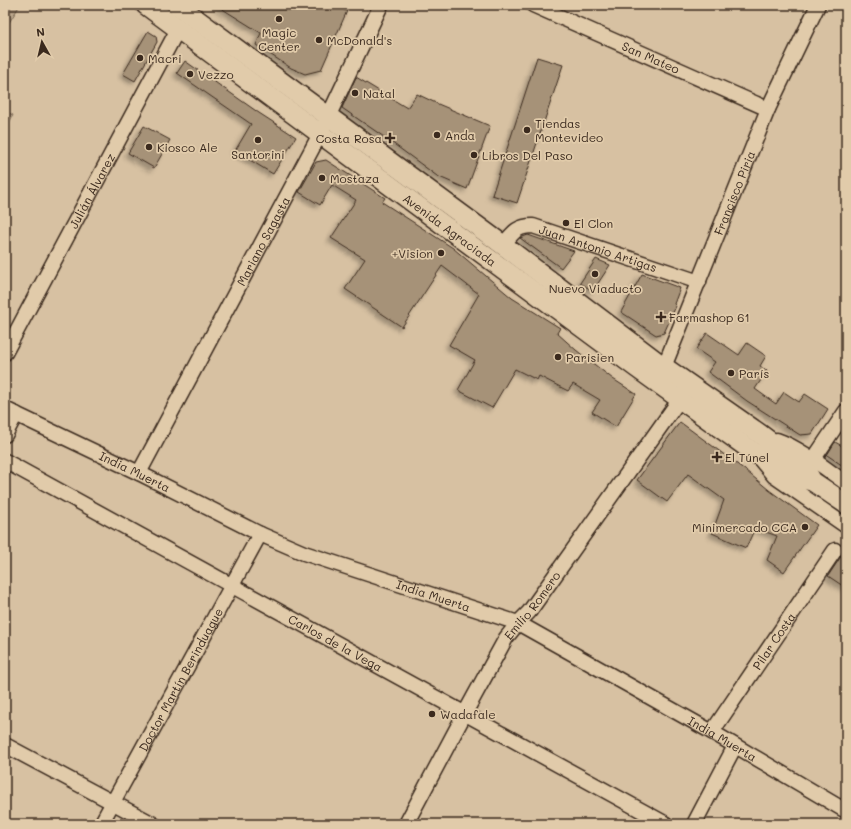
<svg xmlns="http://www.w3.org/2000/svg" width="851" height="829" font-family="Mali,sans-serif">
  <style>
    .green { fill: #baa58a; stroke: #7a6854 }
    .building { fill: #a69278; stroke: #3b2a1e; filter: url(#shadow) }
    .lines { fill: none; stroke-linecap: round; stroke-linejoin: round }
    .street-casing { stroke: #3b2a1e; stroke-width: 17 }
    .secondary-casing { stroke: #3b2a1e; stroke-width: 22 }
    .street { stroke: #e1cbaa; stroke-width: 14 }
    .secondary { stroke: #e1cbaa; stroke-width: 19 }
    .poi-dot { fill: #3b2a1e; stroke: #e1cbaa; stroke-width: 1.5 }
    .labels { text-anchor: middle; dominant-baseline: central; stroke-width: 3.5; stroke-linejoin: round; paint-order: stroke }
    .poi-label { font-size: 12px; fill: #3b2a1e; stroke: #e1cbaa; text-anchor: start }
    .street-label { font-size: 12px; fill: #3b2a1e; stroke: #e1cbaa }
  </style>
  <defs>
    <filter id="shadow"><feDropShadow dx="-3.5" dy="3.5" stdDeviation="2" flood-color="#0004"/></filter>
  </defs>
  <rect width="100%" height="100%" fill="#d7c1a2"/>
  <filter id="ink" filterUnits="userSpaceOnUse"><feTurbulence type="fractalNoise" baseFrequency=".025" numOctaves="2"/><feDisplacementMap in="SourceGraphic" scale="8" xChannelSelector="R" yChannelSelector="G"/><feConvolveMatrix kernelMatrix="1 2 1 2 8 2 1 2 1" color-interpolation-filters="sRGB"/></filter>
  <g filter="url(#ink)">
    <g class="green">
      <polygon points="5,5 20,5 5,29"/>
      <polygon points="5,111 13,115 5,131"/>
    </g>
    <g class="building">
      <polygon points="216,5 332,5 347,11 321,70 305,74 291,68 256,45 261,33"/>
      <polygon points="148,31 156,36 157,42 135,81 123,74"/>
      <polygon points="537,57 563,65 517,203 492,195"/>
      <polygon points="185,61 259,113 296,137 273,174 235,151 251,124 177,73"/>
      <polygon points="356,77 407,108 417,94 438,104 490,126 467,189 437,176 387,139 342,108"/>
      <polygon points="144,126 170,140 154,168 128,153"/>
      <polygon points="326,160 385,198 382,202 453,248 512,298 560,328 557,333 576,350 613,379 636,394 616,427 592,412 600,400 573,384 568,391 539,376 537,380 515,369 492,408 458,390 475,360 449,345 479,294 442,266 402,327 345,289 365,259 331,238 356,200 332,185 320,205 299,192 316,162"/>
      <polygon points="528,235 554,244 574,251 561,268 520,238"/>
      <polygon points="596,259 610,265 593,291 580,283"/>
      <polygon points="642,274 680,288 674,304 676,306 664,333 656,335 621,312"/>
      <polygon points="707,333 739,355 747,343 766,356 760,366 767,371 755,389 776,404 784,392 799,402 805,394 828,409 812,434 800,435 747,401 708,372 715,362 696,349"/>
      <polygon points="680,422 745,470 769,490 817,525 784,572 767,560 777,536 755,528 746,548 712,533 724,500 688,474 667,502 637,480"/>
      <polygon points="835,442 846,448 846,468 827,455"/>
      <polygon points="846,549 846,588 828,576"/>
    </g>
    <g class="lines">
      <defs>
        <g id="street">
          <path id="s1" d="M533,5l235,104"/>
          <path id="s2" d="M503,245c10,-12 13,-19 30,-19l166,56"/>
          <path id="s3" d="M5,353l173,-324"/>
          <path id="s4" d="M662,375l2,-8 104,-258 50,-104"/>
          <path id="s5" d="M5,409l134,64 121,61 44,19 214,70 194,109 134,79"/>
          <polyline points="5,435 16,414"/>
          <path d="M777,440c23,8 49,29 69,43"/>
          <polyline points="759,458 774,476 846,526"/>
          <polyline points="813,460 846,411"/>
          <path id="s6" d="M5,461l661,363"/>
          <path id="s7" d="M139,473l181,-339 61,-129"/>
          <path id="s8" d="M712,732l123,-182"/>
          <polyline points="5,745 153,824"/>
          <path id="s9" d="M101,824l159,-290"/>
          <path id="s10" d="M406,824l59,-111 41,-75 12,-15 11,-11 151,-213"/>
          <polyline points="694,824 735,746"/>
        </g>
        <g id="secondary">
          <path id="s11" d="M146,5l491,363 118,85 45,26 12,2"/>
          <polyline points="177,5 503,245 664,367 760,434 804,467 812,481 846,504"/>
        </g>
      </defs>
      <use href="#street" class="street-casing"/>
      <use href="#secondary" class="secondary-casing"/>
      <use href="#street" class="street"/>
      <use href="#secondary" class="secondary"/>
    </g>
  </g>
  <g class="poi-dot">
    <circle cx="279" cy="19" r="4"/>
    <circle cx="319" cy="40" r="4"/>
    <circle cx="140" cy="58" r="4"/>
    <circle cx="190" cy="74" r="4"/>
    <circle cx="355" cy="93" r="4"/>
    <circle cx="527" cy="130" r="4"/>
    <circle cx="437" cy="135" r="4"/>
    <path d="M388 132h4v4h4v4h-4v4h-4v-4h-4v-4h4z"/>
    <circle cx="258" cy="140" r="4"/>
    <circle cx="149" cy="147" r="4"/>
    <circle cx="474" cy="155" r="4"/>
    <circle cx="322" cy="178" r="4"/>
    <circle cx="566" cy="223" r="4"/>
    <circle cx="441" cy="253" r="4"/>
    <circle cx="595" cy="274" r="4"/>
    <path d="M659 311h4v4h4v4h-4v4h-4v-4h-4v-4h4z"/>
    <circle cx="558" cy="357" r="4"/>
    <circle cx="731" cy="373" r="4"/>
    <path d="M715 451h4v4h4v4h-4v4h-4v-4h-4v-4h4z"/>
    <circle cx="805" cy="527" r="4"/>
    <circle cx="432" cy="714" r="4"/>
  </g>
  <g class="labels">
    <g class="poi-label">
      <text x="279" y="32" text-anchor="middle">Magic<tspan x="279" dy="14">Center</tspan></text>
      <text x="327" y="40">McDonald's</text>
      <text x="148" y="58">Macri</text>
      <text x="198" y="74">Vezzo</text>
      <text x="363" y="93">Natal</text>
      <text x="535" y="123">Tiendas<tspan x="535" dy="14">Montevideo</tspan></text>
      <text x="445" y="135">Anda</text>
      <text x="382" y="138" text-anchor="end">Costa Rosa</text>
      <text x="157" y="147">Kiosco Ale</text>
      <text x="258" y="154" text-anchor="middle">Santorini</text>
      <text x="482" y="155">Libros Del Paso</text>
      <text x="330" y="178">Mostaza</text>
      <text x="574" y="223">El Clon</text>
      <text x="433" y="253" text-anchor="end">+Vision</text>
      <text x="595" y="288" text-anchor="middle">Nuevo Viaducto</text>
      <text x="669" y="317">Farmashop 61</text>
      <text x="566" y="357">Parisien</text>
      <text x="739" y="373">París</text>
      <text x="725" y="457">El Túnel</text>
      <text x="797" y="527" text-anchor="end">Minimercado CCA</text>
      <text x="440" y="714">Wadafale</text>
    </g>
    <g class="street-label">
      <text stroke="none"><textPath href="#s1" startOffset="129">San Mateo</textPath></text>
      <text stroke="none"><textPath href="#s3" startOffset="184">Julián Álvarez</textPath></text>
      <text stroke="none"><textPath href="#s4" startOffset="196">Francisco Piria</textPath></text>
      <text stroke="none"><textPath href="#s11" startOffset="378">Avenida Agraciada</textPath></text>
      <text stroke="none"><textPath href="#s7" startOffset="263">Mariano Sagasta</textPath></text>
      <text stroke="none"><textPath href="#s2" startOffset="106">Juan Antonio Artigas</textPath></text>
      <text stroke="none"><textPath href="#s5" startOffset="144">India Muerta</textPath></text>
      <text stroke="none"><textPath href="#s5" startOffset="468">India Muerta</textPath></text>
      <text stroke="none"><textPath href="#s10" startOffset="253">Emilio Romero</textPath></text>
      <text stroke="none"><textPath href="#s8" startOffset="110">Pilar Costa</textPath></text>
      <text stroke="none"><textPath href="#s6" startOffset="377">Carlos de la Vega</textPath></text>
      <text stroke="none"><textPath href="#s9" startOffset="165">Doctor Martín Berinduague</textPath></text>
      <text stroke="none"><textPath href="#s5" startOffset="792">India Muerta</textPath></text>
    </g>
  </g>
  <rect width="851" height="829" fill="none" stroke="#e1cbaa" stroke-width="20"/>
  <rect x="10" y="10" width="831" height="809" fill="none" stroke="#3b2a1e" stroke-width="1.5" filter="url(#ink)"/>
  <g transform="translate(42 42) rotate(352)" stroke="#e1cbaa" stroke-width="3" paint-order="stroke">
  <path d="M0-3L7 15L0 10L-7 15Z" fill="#3b2a1e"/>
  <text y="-6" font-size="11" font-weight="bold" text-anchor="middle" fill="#3b2a1e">N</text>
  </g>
</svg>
